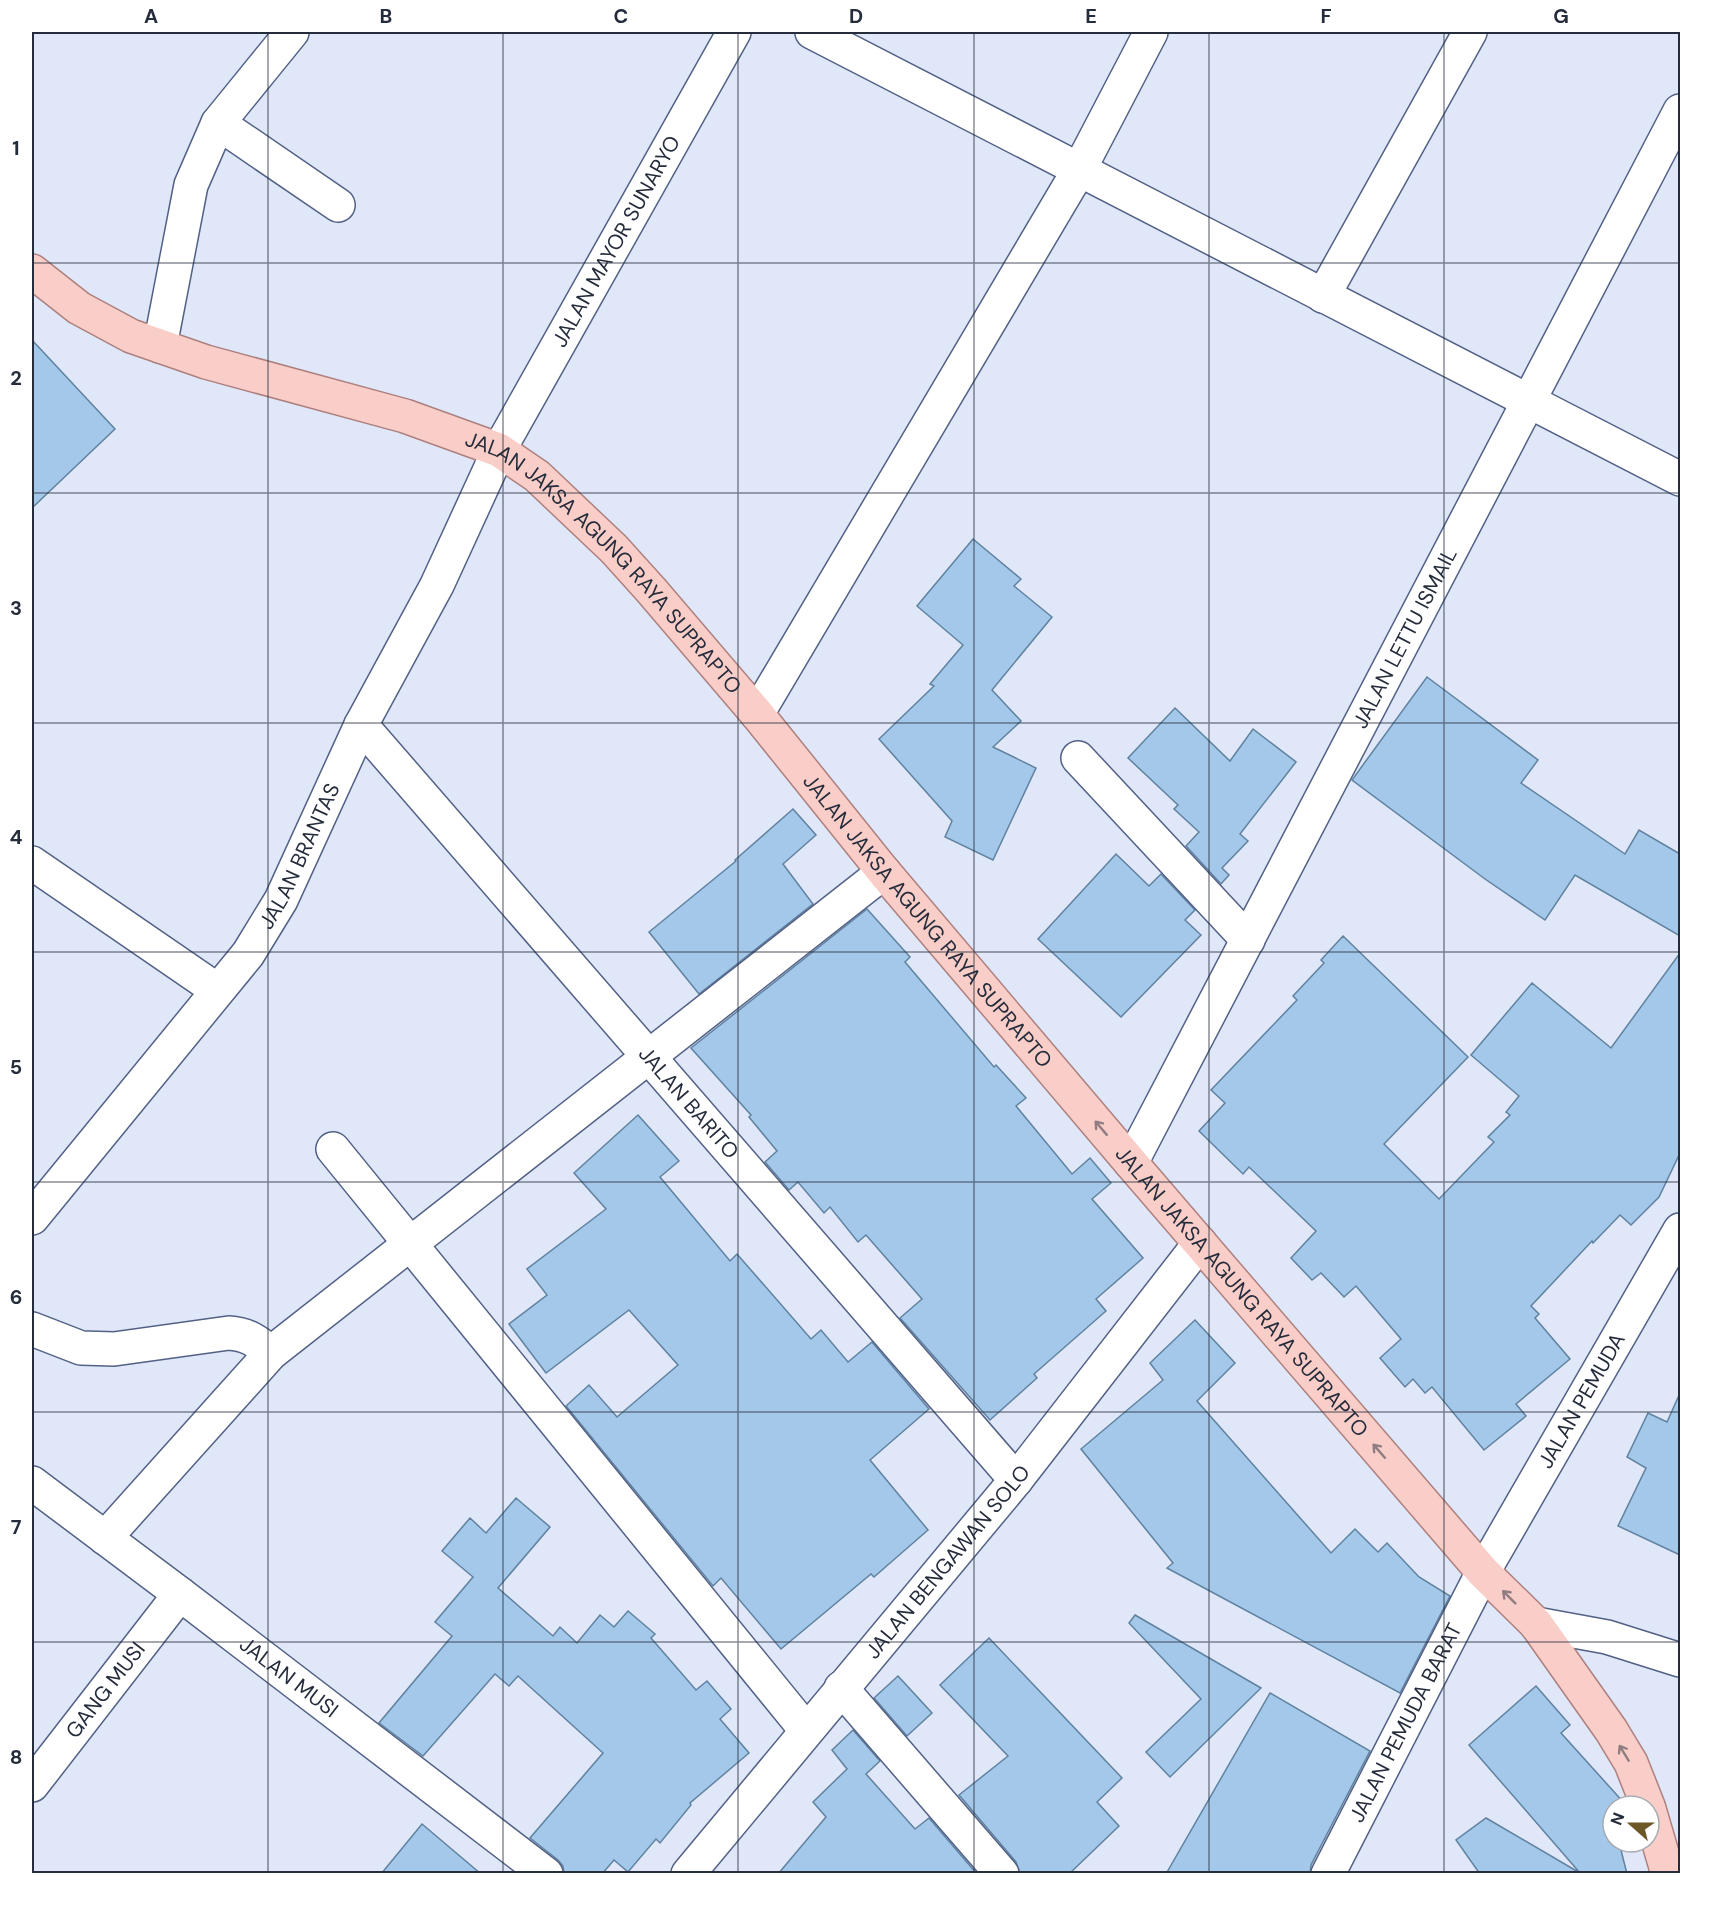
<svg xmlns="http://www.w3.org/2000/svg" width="1712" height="1905" font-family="'DM Sans',sans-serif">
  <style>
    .building { fill: #a4c8e9; stroke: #6082a0; stroke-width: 1.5 }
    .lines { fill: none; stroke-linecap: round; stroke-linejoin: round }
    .minor-casing { stroke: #526185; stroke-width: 36 }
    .major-casing { stroke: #ad807f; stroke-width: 36 }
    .minor { stroke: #fff; stroke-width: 33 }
    .major { stroke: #facec8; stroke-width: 33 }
    .oneway { stroke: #907d82 }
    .grid { fill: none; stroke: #252c3b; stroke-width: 1.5; stroke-opacity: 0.55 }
    .labels { text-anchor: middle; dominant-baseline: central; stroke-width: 6; stroke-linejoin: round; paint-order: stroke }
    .street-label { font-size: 21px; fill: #252c3b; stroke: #fff }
    .neatline { fill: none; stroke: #252c3b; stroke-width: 2 }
    .grid-label { font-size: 20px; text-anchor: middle; font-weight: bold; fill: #252c3b }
  </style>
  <rect width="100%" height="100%" fill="#dfe7f8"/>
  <g class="building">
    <polygon points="32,340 115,429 32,508"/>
    <polygon points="973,539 1021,579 1014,586 1052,617 992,690 1021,721 993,747 1036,768 993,860 945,837 952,821 879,739 934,686 930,684 963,645 917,606"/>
    <polygon points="1427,677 1538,760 1521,783 1625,854 1639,830 1680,854 1680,936 1575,875 1545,920 1485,879 1352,780"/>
    <polygon points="1175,708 1230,761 1253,729 1296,762 1240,834 1248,841 1222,868 1229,875 1221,884 1186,846 1199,832 1174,809 1178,805 1128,758"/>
    <polygon points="793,809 816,835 783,864 813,904 699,994 649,932 736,861 735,860"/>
    <polygon points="1116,854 1149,886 1161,874 1195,910 1185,920 1201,935 1121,1017 1038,939"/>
    <polygon points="867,909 910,957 905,962 994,1067 996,1065 1026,1098 1016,1106 1072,1174 1090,1158 1111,1183 1092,1199 1143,1258 1096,1299 1106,1311 1034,1374 1037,1378 990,1420 900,1318 922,1299 866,1235 858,1242 830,1207 824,1213 798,1182 789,1190 765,1162 777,1151 749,1117 751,1115 691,1048"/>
    <polygon points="1343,936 1468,1057 1384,1144 1439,1199 1494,1142 1488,1137 1510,1115 1506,1112 1519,1096 1471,1055 1532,983 1611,1048 1680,953 1680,1153 1659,1197 1631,1225 1620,1215 1593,1243 1592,1241 1531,1306 1539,1314 1535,1318 1570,1359 1516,1404 1526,1416 1484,1450 1432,1387 1425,1393 1413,1379 1405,1387 1380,1358 1401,1339 1356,1286 1344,1297 1321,1273 1312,1280 1291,1258 1316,1231 1249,1167 1243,1174 1199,1131 1225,1103 1211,1090 1297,1000 1293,996 1324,963 1321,960"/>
    <polygon points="638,1115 679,1161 660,1177 730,1261 737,1254 811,1339 821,1330 848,1362 872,1342 929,1409 870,1460 928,1530 874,1577 871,1574 781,1649 721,1578 713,1586 566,1406 589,1385 617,1417 678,1365 629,1310 546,1373 509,1324 547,1295 527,1269 606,1209 574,1173"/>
    <polygon points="1195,1320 1235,1363 1197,1401 1331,1553 1355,1529 1378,1552 1387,1543 1419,1577 1450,1596 1400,1693 1167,1568 1173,1563 1081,1449 1163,1380 1150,1363"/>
    <polygon points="1680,1393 1680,1555 1618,1526 1646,1468 1627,1457 1648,1413 1667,1422"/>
    <polygon points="516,1498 550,1527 498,1588 553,1636 560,1627 577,1643 600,1615 614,1627 628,1611 655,1634 651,1638 696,1690 707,1681 731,1709 720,1719 749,1753 690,1803 691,1805 660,1843 656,1839 628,1872 614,1860 602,1874 564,1874 563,1866 558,1860 530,1838 603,1753 518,1676 509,1686 495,1674 423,1756 379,1723 452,1636 435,1622 473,1577 442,1551 470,1518 486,1533"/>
    <polygon points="1135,1615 1261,1688 1170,1777 1146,1752 1201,1699 1129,1623"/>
    <polygon points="989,1638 1122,1778 1097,1802 1119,1826 1069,1874 1020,1874 1016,1862 959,1795 1008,1756 940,1685"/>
    <polygon points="898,1676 932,1713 907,1736 874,1698"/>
    <polygon points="1536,1686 1570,1725 1561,1733 1625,1804 1613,1806 1612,1817 1613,1842 1619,1842 1627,1874 1480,1874 1456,1840 1486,1818 1580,1873 1469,1745"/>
    <polygon points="1270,1693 1370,1751 1311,1865 1310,1874 1166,1874"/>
    <polygon points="853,1730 880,1761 866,1774 915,1829 929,1818 977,1874 778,1874 826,1817 813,1802 847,1769 832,1750"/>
    <polygon points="422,1824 481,1874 381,1874"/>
  </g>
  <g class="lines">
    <defs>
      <g id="minor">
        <polyline points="812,32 1680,479"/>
        <polyline points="218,123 338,205"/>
        <polyline points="1323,296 1470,32"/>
        <polyline points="160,346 191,185 218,123 292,32"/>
        <polyline points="757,714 1079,170 1151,32"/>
        <path id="s1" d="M361,725l655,755"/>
        <polyline points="1078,758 1248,940"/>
        <polyline points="32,863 217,990"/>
        <polyline points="333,1149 806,1730"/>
        <path id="s2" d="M1131,1163l549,-1052"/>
        <path id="s3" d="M32,1218l216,-264 33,-54 80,-175 76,-140 62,-135 235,-418"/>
        <path d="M32,1329l49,19 33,1 115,-16c18,1 28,8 42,20"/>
        <path id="s4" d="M32,1483l148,111 366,280"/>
        <polyline points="105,1538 271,1353 884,872"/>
        <polyline points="1536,1624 1607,1637 1680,1660"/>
        <polyline points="841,1688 1002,1874"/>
        <path id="s5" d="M32,1785l148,-191"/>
        <path id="s6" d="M688,1874l328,-394 184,-237"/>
        <path id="s7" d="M1328,1874l155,-302 197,-342"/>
      </g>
      <g id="major">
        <path id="s8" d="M32,271l47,37 52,28 75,26 199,54 94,34 38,26 77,73 37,41 106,124 127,158 247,291 352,409 53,52 75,106 20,33 17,43"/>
        <polyline points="1649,1809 1668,1874"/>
      </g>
    </defs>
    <use href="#minor" class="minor-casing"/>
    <use href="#major" class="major-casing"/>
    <use href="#minor" class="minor"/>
    <use href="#major" class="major"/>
  </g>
  <defs><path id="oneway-shaft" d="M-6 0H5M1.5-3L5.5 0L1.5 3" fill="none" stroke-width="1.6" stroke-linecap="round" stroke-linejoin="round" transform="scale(1.5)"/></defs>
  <g class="oneway">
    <use href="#oneway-shaft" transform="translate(1101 1128) rotate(-130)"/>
    <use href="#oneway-shaft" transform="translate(1379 1451) rotate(-131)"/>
    <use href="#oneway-shaft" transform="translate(1509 1597) rotate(-135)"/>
    <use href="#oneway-shaft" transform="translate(1624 1753) rotate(-121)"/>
  </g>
  <path class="grid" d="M268,32v1842M503,32v1842M738,32v1842M974,32v1842M1209,32v1842M1444,32v1842M32,263h1648M32,493h1648M32,723h1648M32,952h1648M32,1182h1648M32,1412h1648M32,1642h1648"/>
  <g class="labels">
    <g class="street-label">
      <text stroke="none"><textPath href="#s3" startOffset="1144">JALAN MAYOR SUNARYO</textPath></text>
      <text stroke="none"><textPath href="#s8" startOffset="657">JALAN JAKSA AGUNG RAYA SUPRAPTO</textPath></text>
      <text stroke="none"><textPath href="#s2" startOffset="592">JALAN LETTU ISMAIL</textPath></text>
      <text stroke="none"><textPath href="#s3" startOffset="452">JALAN BRANTAS</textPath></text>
      <text stroke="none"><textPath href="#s8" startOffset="1143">JALAN JAKSA AGUNG RAYA SUPRAPTO</textPath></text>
      <text stroke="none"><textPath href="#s1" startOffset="500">JALAN BARITO</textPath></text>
      <text stroke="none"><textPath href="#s8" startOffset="1629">JALAN JAKSA AGUNG RAYA SUPRAPTO</textPath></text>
      <text stroke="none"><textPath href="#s7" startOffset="537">JALAN PEMUDA</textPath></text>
      <text stroke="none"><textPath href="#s6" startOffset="406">JALAN BENGAWAN SOLO</textPath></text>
      <text stroke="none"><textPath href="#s4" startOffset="322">JALAN MUSI</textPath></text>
      <text stroke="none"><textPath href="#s5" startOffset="120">GANG MUSI</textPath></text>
      <text stroke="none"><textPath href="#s7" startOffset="170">JALAN PEMUDA BARAT</textPath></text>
    </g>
  </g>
  <rect width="1712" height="1905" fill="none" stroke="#ffffff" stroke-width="66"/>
  <g transform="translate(1631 1824) rotate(291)"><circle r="28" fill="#ffffff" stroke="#a8abb1" stroke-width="1.5"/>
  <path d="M0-4.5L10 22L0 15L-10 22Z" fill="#6c5726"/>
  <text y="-9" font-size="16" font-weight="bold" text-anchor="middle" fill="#252c3b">N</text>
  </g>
  <rect x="33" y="33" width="1646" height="1839" class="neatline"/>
  <g class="grid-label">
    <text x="151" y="23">A</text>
    <text x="386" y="23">B</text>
    <text x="621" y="23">C</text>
    <text x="856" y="23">D</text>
    <text x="1091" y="23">E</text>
    <text x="1326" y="23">F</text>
    <text x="1561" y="23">G</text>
    <text x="16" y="155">1</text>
    <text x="16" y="385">2</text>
    <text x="16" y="615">3</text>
    <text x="16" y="844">4</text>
    <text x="16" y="1074">5</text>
    <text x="16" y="1304">6</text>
    <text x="16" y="1534">7</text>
    <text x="16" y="1764">8</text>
  </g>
</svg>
